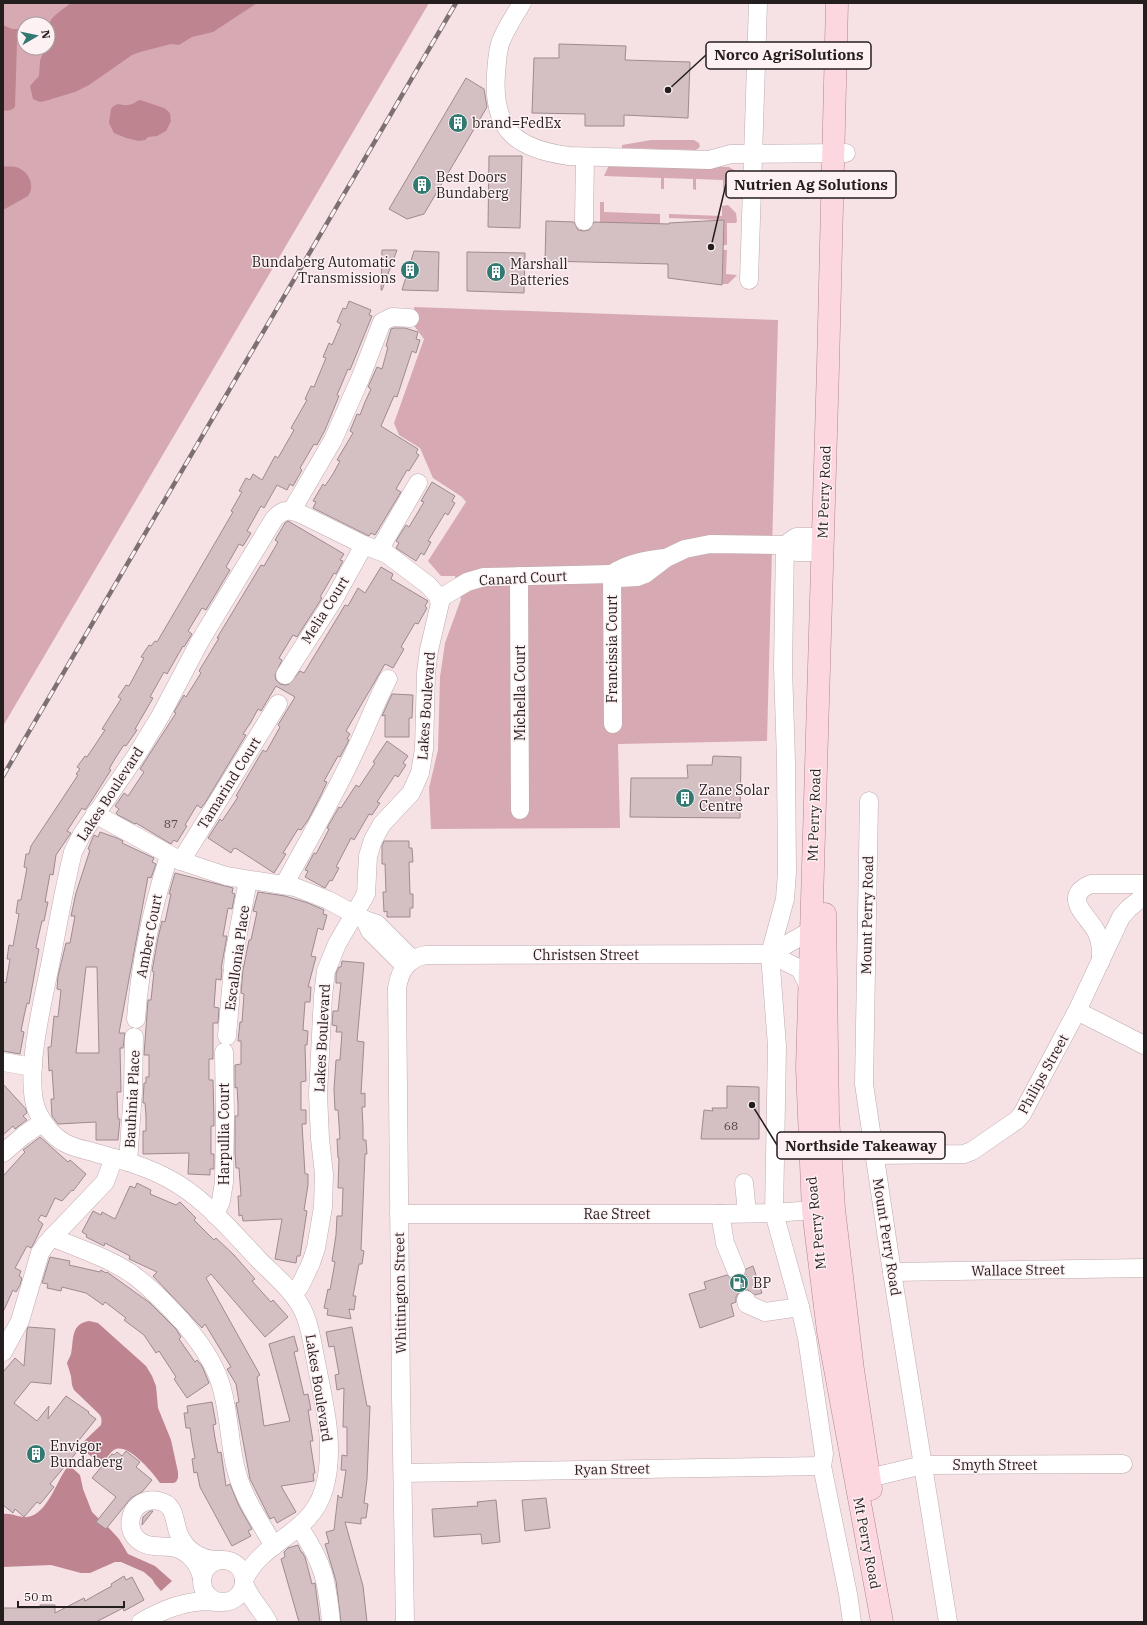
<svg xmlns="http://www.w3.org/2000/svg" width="1147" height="1625" font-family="'IBM Plex Serif',serif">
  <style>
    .green { fill: #d7a9b2; fill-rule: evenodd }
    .water { fill: #be8490 }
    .building { fill: #d4c0c3; stroke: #9e8b8f; fill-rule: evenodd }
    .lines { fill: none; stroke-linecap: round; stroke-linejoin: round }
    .minor-tunnel { stroke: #ccbabd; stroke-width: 18; stroke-dasharray: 18 9; stroke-linecap: butt }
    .minor-casing { stroke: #bfacaf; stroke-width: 19 }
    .major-casing { stroke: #b1858e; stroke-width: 23 }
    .minor { stroke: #fff; stroke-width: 18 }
    .major { stroke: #fdd7df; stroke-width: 22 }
    .rail-casing { stroke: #7d7072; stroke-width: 4.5 }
    .rail { stroke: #fdf1f3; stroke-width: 3; stroke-dasharray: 9; stroke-linecap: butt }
    .labels { text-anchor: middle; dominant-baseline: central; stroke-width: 3; stroke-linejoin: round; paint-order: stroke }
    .number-label { font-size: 12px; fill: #514648 }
    .poi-label { font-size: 14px; fill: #251e1f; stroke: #fdf1f3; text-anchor: start }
    .street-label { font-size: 14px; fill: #251e1f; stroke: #fdf1f3 }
    .leader { fill: none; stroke: #251e1f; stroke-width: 1.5 }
    .callout-dot { fill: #251e1f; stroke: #fdf1f3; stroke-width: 1.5 }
    .callout { fill: #fdf1f3; stroke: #251e1f; stroke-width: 1.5 }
    .callout-label { font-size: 15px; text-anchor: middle; font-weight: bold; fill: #251e1f }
  </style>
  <rect width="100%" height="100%" fill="#f6e1e5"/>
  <g class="green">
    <path d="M3,3h426l-426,723zM24,24h24v24h-24z"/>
    <polygon points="651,140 694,140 699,143 700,147 696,150 622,148 622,145"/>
    <polygon points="610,163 729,167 737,172 738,179 735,186 723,190 723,180 696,179 696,190 693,189 693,179 664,178 664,189 661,189 661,178 604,176"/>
    <polygon points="600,202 604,202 604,212 660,214 660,224 600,223"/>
    <polygon points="728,205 736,213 737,221 736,223 727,223 727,245 723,245 724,220 669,218 669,214 722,216 722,206"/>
    <polygon points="723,250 727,250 726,274 737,275 728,284 722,284"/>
    <polygon points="414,307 778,320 767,741 618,744 620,828 431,829 429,788 438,750 440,677 445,643 461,599 455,576 441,576 428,561 466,502 462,497 433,478 420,448 399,435 394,423 424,339 415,327"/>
  </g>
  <g class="water">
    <path d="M71,3h186l-44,29 -21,5 -13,8 -8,-1 -31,8 -8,3 -43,30 -14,7 -30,9 -5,1 -7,-3 -3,-13 9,-10 1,-15 5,-13h3c0,-30 -1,-27 23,-45z"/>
    <polygon points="3,25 12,29 24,29 24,39 17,41 15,107 11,110 3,111"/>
    <path d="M140,100l24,8 5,4 1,2 1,7 -5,10 -9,5 -9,1 -3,3 -6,1 -13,-3 -12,-5 -5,-10 2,-14c7,-8 9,-3 17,-4 5,0 8,-4 12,-5z"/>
    <path d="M3,166c4,1 10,0 13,1 12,3 20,19 12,29l-25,14z"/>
    <path d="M89,1321l9,2 48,43 6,10 4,10 2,22 13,32 7,32v6l-2,4 -3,1h-13c-7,-10 -30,-38 -44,-34 -6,2 -11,12 -15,16l-22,-19 22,-21c1,-5 1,-8 -3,-12l-24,-23 -2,-5 -1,-9 -4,-13c1,-3 3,-6 4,-9 3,-13 -1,-30 18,-33z"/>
    <path d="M69,1465l11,10 3,14 9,23 7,7 -2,3 9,7 2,-2 11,12 9,15 27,12 17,15 -11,10 -6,-7 -3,-5 -8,-7 -23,-10h-6l-25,11h-9l-30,-8 -48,2v-53c9,-1 17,4 24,3 21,-2 30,-39 42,-52z"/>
  </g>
  <g class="building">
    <polygon points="559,44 626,46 625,60 690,62 688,118 624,115 624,126 585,126 585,114 532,113 534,58 559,58"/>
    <polygon points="466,78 484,89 487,107 424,214 407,219 389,209"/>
    <polygon points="489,156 522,156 520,228 488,227"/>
    <polygon points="724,220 722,285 668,278 668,264 545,261 546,221 574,222 578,230 584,231 589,230 594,222 669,224 669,223"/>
    <polygon points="382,250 397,250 382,290 381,290"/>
    <polygon points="414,251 439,252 438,291 402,290"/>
    <polygon points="467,252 525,253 524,293 467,291"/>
    <polygon points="349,301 371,310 369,315 372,316 350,370 348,369 337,395 339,396 325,430 317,445 314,444 300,468 302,470 293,486 290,484 287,490 277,485 264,508 261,506 247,531 251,533 243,546 239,544 226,567 230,570 206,610 202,608 188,631 192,634 184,647 183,646 167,674 164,672 150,697 153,698 135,729 137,730 126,746 124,745 116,757 109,769 111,770 88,806 85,810 82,808 67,831 71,833 56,855 53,875 50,874 45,902 48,902 44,921 42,921 39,934 36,948 39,949 29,1004 27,1003 24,1016 21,1031 24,1032 20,1054 3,1051 3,982 6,983 10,959 7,959 9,945 13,946 19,914 16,913 18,900 21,900 27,868 24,867 26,854 29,854 31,846 78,775 76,774 80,769 77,767 85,756 87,757 105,730 102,729 121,699 118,697 126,685 129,686 144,658 141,657 149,645 151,646 155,641 157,642 194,579 233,512 231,511 242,492 239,491 246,478 250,480 253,474 262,480 275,456 278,458 294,430 291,428 307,400 305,399 311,386 314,387 326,358 323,357 329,343 332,345 341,324 337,322 343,308 346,309"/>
    <polygon points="394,328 405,328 418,332 416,339 420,340 416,353 412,351 397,397 394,396 381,426 418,449 416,453 419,455 409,471 407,470 396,489 401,492 375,535 371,533 369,536 313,508 316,502 313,501 323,484 325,486 333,474 340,461 337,460 353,433 350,431 357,414 360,415 365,402 371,389 368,387 377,367 382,369 388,347 386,346 391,329"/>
    <polygon points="432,482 455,496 452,501 455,503 448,515 445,513 428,541 431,542 424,555 421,553 416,561 396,548 399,543 396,541 406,525 409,527 424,502 421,501"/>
    <polygon points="288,521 344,554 340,560 343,561 336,574 334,573 320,597 322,598 297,637 293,635 279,658 282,660 275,675 276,680 280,684 285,685 289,684 300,671 304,673 345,605 348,606 358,588 365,593 381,567 393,574 391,579 428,601 425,606 427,608 418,624 415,623 401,647 404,649 393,668 385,664 346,731 350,734 347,739 349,740 340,757 338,756 324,781 327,782 320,797 308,820 301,830 298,829 283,853 286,854 274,873 237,849 234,848 231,853 208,838 220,819 222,821 238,797 236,796 263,750 266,752 280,727 278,725 295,697 276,686 261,711 258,709 251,722 243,734 246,735 205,803 201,808 197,805 185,825 187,826 177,842 174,840 171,844 136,823 135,824 118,815 116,813 119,809 115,806 124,793 128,796 144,772 140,769 176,713 174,712 184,695 186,697 201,673 199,671 219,638 217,638 261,565 264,566 278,542 275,540 285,523"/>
    <polygon points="392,694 413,695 412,718 409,718 409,737 385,737 385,715 382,716"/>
    <polygon points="387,741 408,756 403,763 406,765 398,777 395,775 377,802 380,803 372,815 369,814 354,840 351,838 336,867 339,868 332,881 330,880 325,888 305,877 308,871 305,870 314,853 316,854 329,829 327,828 339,807 341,808 356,785 359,787 375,763 373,762"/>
    <polygon points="713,756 741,757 740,818 630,817 631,778 688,778 687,765 712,765"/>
    <path d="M100,832l17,6 6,3 -1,2 32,15 -2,4 4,2 -5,14 -3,-1 -29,156h6l-2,15h-3l1,44h-4l1,27h2l-2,21h-22v-18l-38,2 -6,-8 -1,-17h3l-1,-14 -1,-15 -3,1 -1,-24h3l3,-31 4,1 3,-27 -4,-1 1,-13 8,-33h4l5,-27h-4l5,-23 14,-43 -2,-1 5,-12 1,-2 4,2zM86,967h11l2,86h-23z"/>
    <polygon points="384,841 409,841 409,848 412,848 413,862 409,862 410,894 413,894 413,908 410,908 410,917 387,917 387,911 384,912 383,892 386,892 385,864 382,864 382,846"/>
    <polygon points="175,873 233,888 232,893 235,894 232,909 228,908 223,936 227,936 221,969 222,969 221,980 216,979 214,1007 219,1008 218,1023 213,1023 213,1059 209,1059 209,1080 213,1080 214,1119 214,1126 211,1126 211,1154 214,1154 214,1169 210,1169 210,1175 188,1174 189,1153 143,1154 143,1131 146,1131 146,1116 145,1103 143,1103 144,1083 146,1083 146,1077 149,1077 149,1055 144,1055 148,1000 151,1000 154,972 152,971 158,938 162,921 165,922 171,894 169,894"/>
    <polygon points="258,892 285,896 308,903 324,910 323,914 327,915 323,930 318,928 311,956 316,957 308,987 311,987 310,1002 305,1002 303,1030 308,1031 307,1045 305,1045 306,1081 301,1082 301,1110 306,1110 306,1124 302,1124 305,1174 308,1174 308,1185 304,1210 307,1211 300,1256 297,1256 296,1263 275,1259 282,1219 243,1221 242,1215 239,1216 238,1196 241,1196 239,1168 236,1168 235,1153 235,1116 238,1116 238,1104 237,1087 235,1088 235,1065 241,1064 241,1041 238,1041 240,1022 242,1022 244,994 241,993 243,970 249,940 251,940 257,912 253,911"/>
    <polygon points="342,961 364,963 357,1041 364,1042 361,1094 365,1093 365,1107 362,1107 363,1126 363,1140 366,1140 367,1154 365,1154 361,1250 364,1251 362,1264 359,1264 353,1296 356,1296 354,1310 349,1309 351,1319 327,1315 328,1309 324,1308 328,1289 330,1290 335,1262 332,1261 336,1235 337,1216 342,1216 343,1188 338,1188 339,1158 338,1158 337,1139 340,1139 338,1110 335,1110 334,1089 336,1060 340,1060 342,1032 336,1032 337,1026 332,1025 333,1011 338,1011 341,983 336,983 336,973 339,967 341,967"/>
    <polygon points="3,1084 26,1109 27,1113 23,1116 27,1120 24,1122 15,1129 13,1126 3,1135"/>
    <polygon points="727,1086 759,1087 759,1139 701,1139 704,1110 713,1111 712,1108 727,1108"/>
    <polygon points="40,1137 68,1162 70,1160 86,1174 73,1191 72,1190 62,1201 55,1198 46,1217 41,1215 38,1220 43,1224 34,1243 31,1248 27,1246 15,1268 21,1271 19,1276 22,1278 20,1285 16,1292 13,1290 3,1312 3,1176 25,1152 23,1150"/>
    <polygon points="137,1183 151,1190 150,1194 176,1205 180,1202 196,1218 194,1220 214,1240 216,1238 234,1255 255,1279 252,1281 271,1302 273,1300 288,1317 265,1337 211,1274 206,1278 260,1375 257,1377 264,1426 290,1421 269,1344 294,1336 298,1351 294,1352 304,1395 308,1394 311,1410 308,1410 313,1441 310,1441 315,1473 313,1474 314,1481 281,1486 296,1512 277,1523 274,1517 270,1519 250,1479 236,1403 239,1402 236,1384 227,1369 231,1367 205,1324 202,1328 153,1276 157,1272 129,1259 130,1256 105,1243 104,1246 86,1237 87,1235 82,1232 93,1211 101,1215 102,1212 115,1219 130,1186 135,1188"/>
    <polygon points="50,1257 70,1261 69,1265 100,1272 101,1270 106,1273 107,1272 150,1303 176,1329 181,1337 179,1339 195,1362 197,1360 202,1366 209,1383 187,1398 174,1379 176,1377 159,1351 156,1353 144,1335 124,1320 126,1318 105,1302 103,1305 86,1293 62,1287 61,1291 47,1288 48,1284 42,1283"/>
    <polygon points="753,1266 762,1293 755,1295 748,1290 744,1290 739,1292 736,1297 736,1302 731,1304 734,1316 700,1328 689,1294 706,1289 704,1282 727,1275 734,1280 740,1280 744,1276 746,1269"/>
    <polygon points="28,1327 55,1329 51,1384 31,1382 14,1403 37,1421 49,1406 48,1419 66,1396 89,1412 88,1413 96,1419 72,1449 76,1453 50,1484 54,1487 40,1504 37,1502 24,1517 15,1509 13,1513 3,1505 3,1372 15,1358 24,1366 27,1330"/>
    <polygon points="352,1327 367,1406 370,1406 367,1479 364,1503 368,1504 366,1518 361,1518 361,1524 345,1522 363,1586 367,1622 341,1622 336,1581 325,1544 329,1543 326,1532 334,1530 338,1495 339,1497 342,1498 346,1470 341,1470 342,1455 347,1456 347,1427 343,1427 344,1388 337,1390 335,1375 339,1374 334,1346 329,1347 326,1332"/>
    <polygon points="212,1402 216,1424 213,1425 215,1438 218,1453 221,1452 226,1486 230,1484 239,1506 252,1529 248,1531 251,1536 232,1546 200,1487 197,1472 194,1473 192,1459 195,1458 192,1442 190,1428 186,1428 184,1413 188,1413 187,1406"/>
    <polygon points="126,1451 140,1462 136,1467 152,1480 142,1492 131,1498 106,1529 96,1522 116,1497 92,1478 112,1454 114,1455 117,1452 122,1456"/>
    <polygon points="546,1498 550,1528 525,1531 522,1500"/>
    <polygon points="496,1500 500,1542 482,1544 481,1534 434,1537 432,1509 478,1506 477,1502"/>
    <polygon points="150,1511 153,1511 142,1525 143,1517"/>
    <polygon points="298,1545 301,1552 302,1552 305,1557 312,1584 315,1583 320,1622 299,1622 281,1559 285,1557 284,1552 288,1548"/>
    <polygon points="124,1576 126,1580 132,1577 144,1600 124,1611 123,1608 96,1622 3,1622 3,1608 40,1608 40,1605 55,1605 55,1613 84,1598 85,1601 99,1593 112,1586 111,1584"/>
  </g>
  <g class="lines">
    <polyline class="minor-tunnel" points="736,1270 746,1300"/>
    <defs>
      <g id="minor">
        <path d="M522,3c-7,12 -16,25 -21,38 -4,10 -4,22 -5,33 -4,56 20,75 73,82l140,4 22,-6 115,-1"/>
        <polyline points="584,221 585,157"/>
        <polyline points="749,280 758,3"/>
        <polyline points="292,510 333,440 360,379 382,322 392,317 410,318"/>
        <polyline points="785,545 783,667 786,761 787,872 785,899 770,954 777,1046 774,1213 800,1307 807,1338 824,1454 822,1466 848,1594 852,1622"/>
        <polyline points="785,545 796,537 823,537"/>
        <polyline points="379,550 418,483"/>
        <polyline points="612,574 613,724"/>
        <path d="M612,574c15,-11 35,-14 53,-16"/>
        <polyline points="519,576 520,810"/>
        <polyline points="439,599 467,582 484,577 612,574 619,578 637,577 645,574 666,558 685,549 710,544 785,545 796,552 822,552"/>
        <polyline points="285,675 334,599 364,545"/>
        <polyline points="869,801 864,1084 892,1272 948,1622"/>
        <polyline points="95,814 181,861 226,876 295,887 328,900 365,920"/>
        <polyline points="181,861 278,704"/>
        <path d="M284,885c24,-44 49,-87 70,-132 12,-24 21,-50 34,-74"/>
        <polyline points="770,954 810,931"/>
        <path d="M1101,961c0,-11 0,-21 -5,-30 -9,-16 -35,-34 -5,-47h53"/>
        <polyline points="405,966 370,931 365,920 377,924 412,959"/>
        <polyline points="1077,1011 1144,1045"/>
        <path d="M136,1019c4,-55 16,-111 33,-163"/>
        <polyline points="227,1036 234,955 248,880"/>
        <polyline points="3,1062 33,1067"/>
        <polyline points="3,1153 24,1135 43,1122"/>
        <polyline points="874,1155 964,1154 972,1151 1017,1120 1022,1114 1077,1011 1121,917 1129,908 1144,896"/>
        <polyline points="128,1162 133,1091 134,1037"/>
        <polyline points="744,1183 747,1213"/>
        <polyline points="399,1214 720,1214 774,1213 826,1209"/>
        <polyline points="720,1214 725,1243 736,1270"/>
        <polyline points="215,1215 221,1201 224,1182 225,1119 224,1052"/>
        <path d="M53,1236l6,4c24,10 51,19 73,34 18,13 34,30 50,47"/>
        <polyline points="892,1272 1144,1268"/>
        <polyline points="746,1300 747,1304 765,1312 800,1307"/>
        <path d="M186,1326c16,19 30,39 36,63 8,28 7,57 15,84 7,26 24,50 37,73"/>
        <polyline points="3,1352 20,1321 40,1253 46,1244 105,1182 114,1158"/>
        <polyline points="403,1473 822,1466"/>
        <polyline points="869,1478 923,1465 1123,1464"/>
        <path d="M299,1527c24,35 28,53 32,95"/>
        <circle cx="223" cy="1581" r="21"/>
        <path d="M202,1578c-3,-13 -12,-26 -26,-30 -7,-2 -15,-1 -22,-2 -36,-3 -28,-52 5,-45 16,3 15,19 19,31 7,19 24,29 43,28"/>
        <path d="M244,1580c18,-40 67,-45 80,-91 12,-42 0,-85 -8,-127 -4,-19 -6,-40 -16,-57 -10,-17 -26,-30 -40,-44 -28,-29 -55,-63 -91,-82 -23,-13 -48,-19 -73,-26 -10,-3 -22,-5 -31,-10 -11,-6 -21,-18 -27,-30 -16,-33 6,-116 13,-153 7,-36 13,-72 22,-108l9,-18 54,-78 25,-41 39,-74 74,-122c8,-9 14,-10 25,-6l65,32 23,9 41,31 9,10 3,8 -11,47 -3,23 -2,76 -4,24 -9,20 -29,31 -9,16 -5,16 -2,38 -29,50 -11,27 -3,25 -5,98 2,45 4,35 -1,33 -7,41 -5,15 -11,23 -7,9"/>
        <path d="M244,1583c5,15 17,25 24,39"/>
        <path d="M141,1622c23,-13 49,-24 76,-20"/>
        <path d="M405,1622l-4,-226 -4,-408c3,-18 11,-30 29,-33l344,-1 30,15 9,18"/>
      </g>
      <g id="major">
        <polyline points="837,3 828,367 807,1068 813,1210 828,1331 882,1622"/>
        <polyline points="825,914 828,1117 834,1209 853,1370 871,1489"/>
      </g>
    </defs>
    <use href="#minor" class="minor-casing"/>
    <use href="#major" class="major-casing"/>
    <use href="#minor" class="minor"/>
    <use href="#major" class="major"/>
    <defs>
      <polyline id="rail" points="3,776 456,3"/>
    </defs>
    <use href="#rail" class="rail-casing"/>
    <use href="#rail" class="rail"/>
  </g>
  <defs>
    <symbol id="building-disc" viewBox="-11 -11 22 22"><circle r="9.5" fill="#327971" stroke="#fdf1f3"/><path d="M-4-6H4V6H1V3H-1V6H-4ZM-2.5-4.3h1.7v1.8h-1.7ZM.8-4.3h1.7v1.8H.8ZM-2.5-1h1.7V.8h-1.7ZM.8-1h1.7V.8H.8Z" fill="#fff"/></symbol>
    <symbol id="fuel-disc" viewBox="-11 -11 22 22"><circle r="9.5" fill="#327971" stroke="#fdf1f3"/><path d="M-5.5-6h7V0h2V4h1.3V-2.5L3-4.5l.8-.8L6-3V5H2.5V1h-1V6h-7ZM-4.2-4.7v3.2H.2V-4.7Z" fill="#fff"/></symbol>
  </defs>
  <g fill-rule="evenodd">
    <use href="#building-disc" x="447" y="112" width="22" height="22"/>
    <use href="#building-disc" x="411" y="174" width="22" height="22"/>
    <use href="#building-disc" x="399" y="259" width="22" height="22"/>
    <use href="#building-disc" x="485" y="261" width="22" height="22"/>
    <use href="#building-disc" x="674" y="787" width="22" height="22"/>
    <use href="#fuel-disc" x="728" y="1272" width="22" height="22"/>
    <use href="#building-disc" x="25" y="1443" width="22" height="22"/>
  </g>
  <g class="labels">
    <g class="number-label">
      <text x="171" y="823">87</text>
      <text x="731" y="1125">68</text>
    </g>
    <g class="poi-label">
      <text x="472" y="123">brand=FedEx</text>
      <text x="436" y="177">Best Doors<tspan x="436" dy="16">Bundaberg</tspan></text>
      <text x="396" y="262" text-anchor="end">Bundaberg Automatic<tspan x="396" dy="16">Transmissions</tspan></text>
      <text x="510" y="264">Marshall<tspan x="510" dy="16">Batteries</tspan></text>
      <text x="699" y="790">Zane Solar<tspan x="699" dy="16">Centre</tspan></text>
      <text x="753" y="1283">BP</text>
      <text x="50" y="1446">Envigor<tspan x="50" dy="16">Bundaberg</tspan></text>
    </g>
    <g class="street-label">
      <text transform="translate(824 492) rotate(-88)">Mt Perry Road</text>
      <text transform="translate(523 578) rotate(-3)">Canard Court</text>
      <text transform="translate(325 610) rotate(-58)">Melia Court</text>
      <text transform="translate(612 649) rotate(-90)">Francissia Court</text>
      <text transform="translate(520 693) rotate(-90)">Michella Court</text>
      <text transform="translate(426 706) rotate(-86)">Lakes Boulevard</text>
      <text transform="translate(229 783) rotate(-58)">Tamarind Court</text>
      <text transform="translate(110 794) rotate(-57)">Lakes Boulevard</text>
      <text transform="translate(814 815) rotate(-88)">Mt Perry Road</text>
      <text transform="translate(867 915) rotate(-89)">Mount Perry Road</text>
      <text transform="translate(149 936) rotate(-79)">Amber Court</text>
      <text x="586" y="955">Christsen Street</text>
      <text transform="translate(237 958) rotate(-82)">Escallonia Place</text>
      <text transform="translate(322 1038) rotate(-87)">Lakes Boulevard</text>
      <text transform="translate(1043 1074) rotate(-61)">Philips Street</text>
      <text transform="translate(132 1099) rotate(-87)">Bauhinia Place</text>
      <text transform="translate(224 1134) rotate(-90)">Harpullia Court</text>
      <text x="617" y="1214">Rae Street</text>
      <text transform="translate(816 1223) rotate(-96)">Mt Perry Road</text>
      <text transform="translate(887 1237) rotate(81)">Mount Perry Road</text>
      <text transform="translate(1018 1270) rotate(-1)">Wallace Street</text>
      <text transform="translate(400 1293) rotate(-91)">Whittington Street</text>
      <text transform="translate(319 1388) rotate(81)">Lakes Boulevard</text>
      <text x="995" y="1465">Smyth Street</text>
      <text transform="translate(612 1469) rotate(-1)">Ryan Street</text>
      <text transform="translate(867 1543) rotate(79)">Mt Perry Road</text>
    </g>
  </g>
  <path class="leader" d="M668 90L706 55M711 247L726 184M752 1105L777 1145"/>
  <g class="callout-dot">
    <circle cx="668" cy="90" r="4"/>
    <circle cx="711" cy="247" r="4"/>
    <circle cx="752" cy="1105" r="4"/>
  </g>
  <g class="callout">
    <rect x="706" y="42" width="165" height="27" rx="4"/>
    <rect x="726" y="171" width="170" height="27" rx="4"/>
    <rect x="777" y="1132" width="168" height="27" rx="4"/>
  </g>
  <g class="callout-label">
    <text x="789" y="60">Norco AgriSolutions</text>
    <text x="811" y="190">Nutrien Ag Solutions</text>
    <text x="861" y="1151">Northside Takeaway</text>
  </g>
  <rect width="1147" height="1625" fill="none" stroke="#251e1f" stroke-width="8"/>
  <g transform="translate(36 36) rotate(81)"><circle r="19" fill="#fdf1f3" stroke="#a79d9e"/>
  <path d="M0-3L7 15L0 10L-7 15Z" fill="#327971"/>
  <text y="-6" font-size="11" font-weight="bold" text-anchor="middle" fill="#251e1f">N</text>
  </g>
  <path d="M18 1601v6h106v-6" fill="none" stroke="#251e1f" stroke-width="2"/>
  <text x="24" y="1601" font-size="12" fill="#251e1f" stroke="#fdf1f3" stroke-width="3" paint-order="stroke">50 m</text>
</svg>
